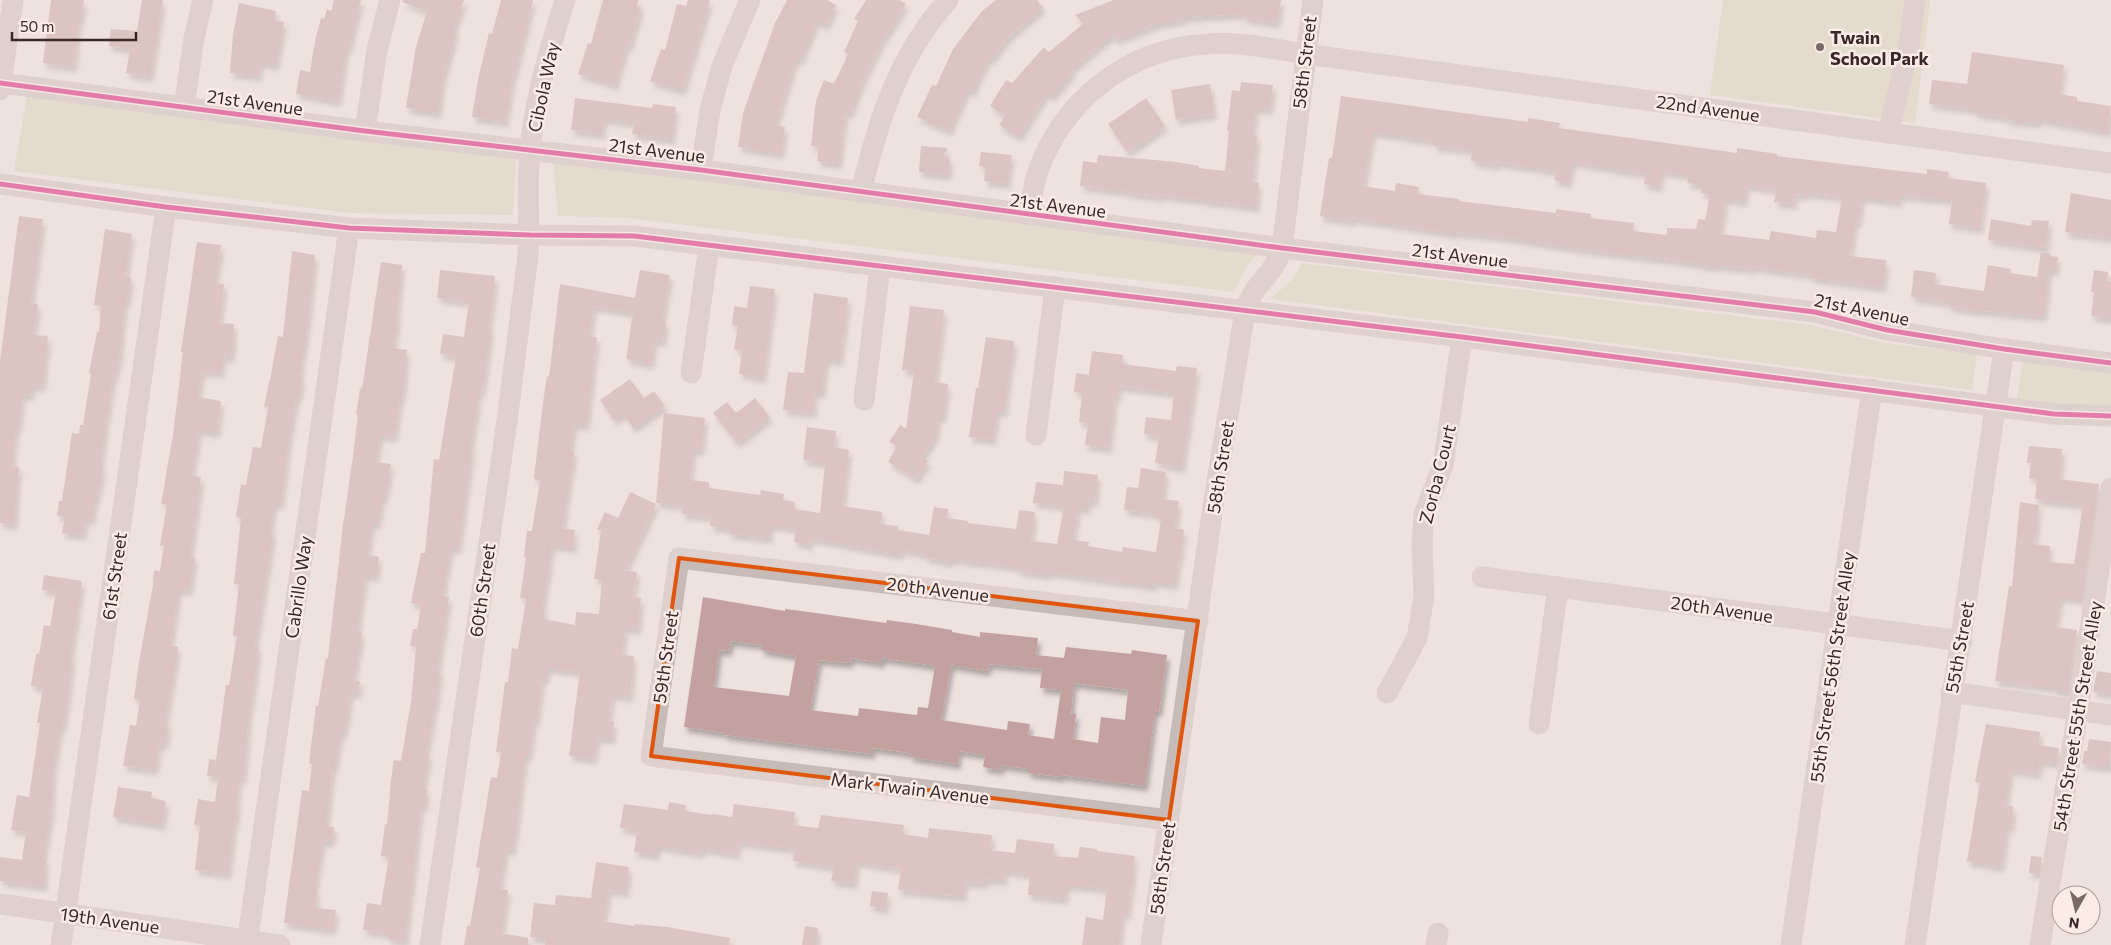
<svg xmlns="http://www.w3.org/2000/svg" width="2111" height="945" font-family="Commissioner,sans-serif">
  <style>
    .green { fill: #d6d2b7 }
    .building { fill: #c3a1a0; fill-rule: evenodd; filter: url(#shadow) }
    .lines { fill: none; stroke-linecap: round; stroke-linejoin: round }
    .minor { stroke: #c7bbb8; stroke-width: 21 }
    .cycleway-casing { stroke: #fbebe6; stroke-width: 8 }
    .cycleway { stroke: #d6006c; stroke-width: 5 }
    .marked { fill: none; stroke: #df560d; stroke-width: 4; stroke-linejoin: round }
    .poi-dot { fill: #786867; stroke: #fbebe6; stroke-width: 2 }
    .labels { text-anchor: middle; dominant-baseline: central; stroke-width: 5; stroke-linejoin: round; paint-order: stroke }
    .poi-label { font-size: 18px; font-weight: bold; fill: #382726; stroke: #fbebe6; text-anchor: start }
    .street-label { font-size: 18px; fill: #382726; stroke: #fbebe6 }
  </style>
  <defs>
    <filter id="shadow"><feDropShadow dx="3" dy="5.5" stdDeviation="2.5" flood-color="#0004"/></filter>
  </defs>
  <rect width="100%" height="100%" fill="#eee2df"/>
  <g class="green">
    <polygon points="1723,0 1930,0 1915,123 1710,95"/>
    <polygon points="27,96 516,157 513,215 351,213 14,171"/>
    <polygon points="553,159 1258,253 1244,271 1234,292 629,218 558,216"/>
    <polygon points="1302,263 1811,325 1885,343 1977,354 1972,390 1270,299 1292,280"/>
    <polygon points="2023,359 2111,371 2111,406 2075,407 2017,399"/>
  </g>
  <g class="building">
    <polygon points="51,0 84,0 81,19 79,19 74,67 43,63"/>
    <polygon points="142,0 163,0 150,77 126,73 130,49 109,46 111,29 137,31"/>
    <polygon points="334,0 361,0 348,50 346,49 338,101 296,94 300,70 310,72 315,41 321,18 324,19 327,9 331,11"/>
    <polygon points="403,0 464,0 453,31 456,32 444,73 438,113 406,108 416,47 427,11 402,2"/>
    <polygon points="501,0 533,0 514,75 513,74 505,122 472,117 478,79 489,33 492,34"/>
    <polygon points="603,0 639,0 636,6 641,7 629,47 626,46 615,85 578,74 588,43 591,44"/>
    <polygon points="688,0 710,0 683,89 677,89 650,81 661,49 665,50 677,4 686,6"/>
    <polygon points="787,0 827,0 836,5 825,26 817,21 800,60 796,58 775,125 785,127 781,154 738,147 743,113 775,23"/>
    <polygon points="866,0 899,0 906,4 880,44 861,84 850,114 845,112 839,164 817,161 819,147 811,146 816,101 824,80 834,84 848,54 844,52 858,21 854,19"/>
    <polygon points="996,0 1037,0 1043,8 1009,36 991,60 988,58 972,92 967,90 949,131 917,117 932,85 936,86 953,49 982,11"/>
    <polygon points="1114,0 1281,0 1277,23 1244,18 1244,14 1184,17 1184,19 1156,24 1115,40 1113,34 1070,70 1073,72 1051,97 1046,93 1019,137 999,125 1005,115 990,106 1006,80 1012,83 1044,47 1049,52 1083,24 1075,15"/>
    <polygon points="239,3 276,11 274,20 284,22 276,65 260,63 259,76 230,73 233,35"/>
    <polygon points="1972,52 2064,65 2059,94 2077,97 2077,101 2111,106 2108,132 2038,119 2037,123 2007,120 2007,117 1974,113 1974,109 1929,104 1932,80 1967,84"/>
    <polygon points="1241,82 1273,85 1270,109 1256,108 1252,135 1257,136 1252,182 1259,183 1256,207 1161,195 1161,197 1127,193 1128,192 1080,186 1083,161 1097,163 1098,155 1177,162 1199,166 1199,168 1225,171 1229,131 1227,131 1232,90 1240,91"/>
    <polygon points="1210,84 1214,114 1176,120 1171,90"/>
    <path d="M1341,96l187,26v-4l32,5 -1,5 178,25v-5l40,6v2l98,12 52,6v-5l22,3 -1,6 38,5 -6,45 -31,-4 3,-24 -52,-5 -1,7 -37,-5 -4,25 -3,-1 -5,35 36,4 -3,27 -72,-9 1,-3 -58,-8v2l-39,-4v2l-34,-6 -94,-11 -83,-13 -49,-5v2l-102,-16 -1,3 -32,-5 9,-58h3zM1373,132l61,9v5l38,4 -1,11 25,4 1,-3 59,9 -2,9 15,3 3,-21 74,12 -2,10 15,3 3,-16 27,4 -2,8 15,2 -1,8 9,1 -5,26 -7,-1 -2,10 -29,-1v7l-34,-4 1,-8 -43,-5v-4l-35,-5v4l-97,-12v-2l-41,-5 1,-7 -23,-4 -1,8 -32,-5zM1747,185l29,5 -2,12 20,2 1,-10 11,1v-2l36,4 -6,35 -19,-2 -1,8 -45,-7 -2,9 -49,-6 5,-35 19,2z"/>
    <polygon points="575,98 652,108 653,104 676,107 672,139 632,134 634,122 604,119 602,134 571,130"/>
    <polygon points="1146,98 1165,126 1127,152 1108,124"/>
    <polygon points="921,146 947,148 944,155 950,159 948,175 919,172"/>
    <polygon points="981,152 1012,155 1007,184 984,181 986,167 979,166"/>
    <polygon points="2071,193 2111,200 2111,238 2065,232"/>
    <polygon points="19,216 43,219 31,303 38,304 33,335 48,336 42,387 32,385 31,396 22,395 18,430 16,429 12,466 19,467 14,525 0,523 0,361"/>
    <polygon points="1991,219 2031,226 2032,220 2049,221 2046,248 1988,240"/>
    <polygon points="105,229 132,234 125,276 131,277 127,302 124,302 120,353 115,378 113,377 105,429 100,465 103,466 97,498 95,498 92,520 85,519 83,535 62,533 65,517 57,516 59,501 62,501 72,433 79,434 80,425 83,425 91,374 89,373 97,332 99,332 101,306 94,305"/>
    <polygon points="197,242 221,245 215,283 224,284 219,323 234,324 233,344 231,358 223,357 221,373 202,371 198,397 221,401 217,433 199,430 192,475 201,477 190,556 195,557 189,591 179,589 170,645 178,647 165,722 168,722 165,745 159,744 155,770 123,766 130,725 136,726 140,700 134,699 139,662 153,585 154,570 160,571 164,546 160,546 167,505 161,504 173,435 183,352 181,352"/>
    <polygon points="292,251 315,255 306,336 299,376 302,376 298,399 296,398 287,452 281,504 274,503 270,532 273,533 255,646 259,647 249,714 243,779 239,778 236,806 238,806 233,832 228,874 195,870 200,826 194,825 198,799 215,802 218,777 207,776 209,759 216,760 226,685 229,685 237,636 233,636 239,584 234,584 241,518 236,517 241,484 246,485 253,447 261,448 268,408 264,407 269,381 270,381 278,336 283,337"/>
    <polygon points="2041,252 2051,254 2051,256 2058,257 2055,271 2049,270 2044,316 1971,310 1948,306 1948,302 1911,297 1914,270 1936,273 1935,284 1984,291 1988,265 2011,269 2010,273 2037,277"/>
    <polygon points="381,262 402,265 396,316 398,317 393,348 407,350 402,399 400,398 394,437 380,435 376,462 391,464 385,497 382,497 378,524 372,523 368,555 379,557 376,577 365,575 357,632 362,633 353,680 360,681 358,694 350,693 345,731 341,731 335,767 333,767 326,826 334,827 332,842 323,841 314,892 317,892 315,908 336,910 333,930 284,923 302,790 309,791 312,764 309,763 316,705 318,706 326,658 328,658 342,533 353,456 358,415 356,415 360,388 362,389"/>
    <polygon points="440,270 495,276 489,327 491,328 482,392 479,392 470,450 472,450 458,549 451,548 442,596 449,597 437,671 440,672 438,688 426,754 429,754 423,788 427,789 425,806 421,806 405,942 388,939 389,934 363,930 367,903 381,905 389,857 381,856 385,824 387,825 391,781 394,760 401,761 411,702 416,647 410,646 413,629 417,629 421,605 411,603 421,553 425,553 434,459 439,460 456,357 440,354 443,334 464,337 469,302 437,298"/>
    <polygon points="640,270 670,275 662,322 666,323 663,341 655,340 651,364 626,359 633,313 594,306 589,336 597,337 586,426 574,424 570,451 574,452 562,528 575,530 573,548 552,545 542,609 545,609 543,619 575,625 576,612 599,614 602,580 594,579 601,531 597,529 605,512 618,518 630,492 656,504 625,570 637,572 633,597 641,598 638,629 625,628 622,655 634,656 630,697 612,695 609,722 614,722 612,739 597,738 594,759 569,756 580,672 548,668 546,679 542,678 537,720 534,720 529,756 525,755 513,850 506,849 499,889 508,890 501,933 528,938 528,945 464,945 467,926 470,926 480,868 476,867 491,777 497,778 501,752 496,752 505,682 508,682 512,648 518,649 526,599 520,598 526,558 524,557 527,531 532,531 540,480 534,479 538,444 543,403 547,376 549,377 560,284 635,298"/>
    <polygon points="2094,270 2108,272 2107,282 2111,282 2111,319 2091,316 2094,293 2091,292"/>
    <polygon points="750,286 775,289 763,378 739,374 742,351 734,349 738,326 732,325 734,306 747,308"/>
    <polygon points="814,293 848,298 840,361 826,359 822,393 815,392 813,413 783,410 788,372 804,373"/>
    <polygon points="910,306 944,310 935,382 948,384 943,417 938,417 936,435 922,457 928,461 916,479 888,462 897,446 889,442 900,425 906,429 914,371 902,370"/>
    <polygon points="986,337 1014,341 1004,412 997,411 993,440 969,437 976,388 978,388"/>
    <polygon points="1092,351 1123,355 1122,364 1176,371 1177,366 1197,368 1182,468 1155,463 1159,437 1144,434 1146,417 1171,420 1174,393 1119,386 1118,396 1115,396 1109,448 1085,445 1088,424 1079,422 1082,392 1074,392 1076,373 1089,375"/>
    <polygon points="630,379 644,398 654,391 665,406 633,428 624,414 614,420 600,400"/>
    <polygon points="755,398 770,417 737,443 713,413 727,402 736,413"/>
    <polygon points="664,413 705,418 701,451 693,450 690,480 709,482 709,488 760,495 761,490 784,494 783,500 795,502 794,509 820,513 825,463 803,460 807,427 836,431 834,447 849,450 842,506 882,512 881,524 898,526 898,530 929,535 934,507 948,509 947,518 968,521 968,523 1016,529 1019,510 1035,512 1031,541 1057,544 1064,506 1033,503 1036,482 1063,485 1064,471 1098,475 1095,501 1089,500 1088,509 1078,508 1073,540 1089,542 1088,546 1122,552 1123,547 1156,552 1161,519 1156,518 1157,514 1124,510 1127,487 1138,488 1141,468 1166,472 1162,499 1179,501 1175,528 1184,530 1175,585 1154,582 1153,586 1049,572 1049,575 1018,571 1018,567 952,559 951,562 925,558 926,554 901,550 900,555 811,538 810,545 794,542 796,529 771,525 769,538 729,534 730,529 710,526 711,517 682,514 683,506 656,503"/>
    <polygon points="2029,446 2062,449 2059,479 2099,484 2082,600 2060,597 2056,627 2077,630 2068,692 2054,690 2054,688 1995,681 2009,586 2012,586 2020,502 2039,505 2034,544 2050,546 2049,562 2074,564 2083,505 2035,499 2037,479 2029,478 2031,463 2027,463"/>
    <polygon points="44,575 82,581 70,659 72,660 67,702 63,727 60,727 52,778 53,778 51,814 43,859 46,860 44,886 0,881 0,857 22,860 26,832 11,830 17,795 29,797 40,723 37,723 43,687 31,686 36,654 39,654 44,625 50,626 56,592 42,590"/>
    <path d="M703,597l82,14v-2l24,3 77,11 1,-3 29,4 36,6v2l28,5v-5l58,6 -2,17 28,3 2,-11 65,7 1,-4 35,5 -8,57 -4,-1 -10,75 -83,-11v2l-34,-4v-4l-26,-4 -1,5 -18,-3 2,-12 -26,-4 -1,13 -48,-7 1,-4 -39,-5v6l-147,-19v-2l-41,-6zM731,641l31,4 -1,5 35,6 -7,40 -75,-9 5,-37 10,1zM851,658l31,5v-5l53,8 -7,42 -10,-1 -1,8 -58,-7 -1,8 -48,-6 9,-50 31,3zM989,664l53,5 -2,19 21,2 -7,49 -26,-4 2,-11 -22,-3 -1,9 -66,-10 10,-55 37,6zM1074,683l54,7 -3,30 -24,-3 -3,26 -25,-4 3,-25h-5z"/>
    <polygon points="2097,671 2111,673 2111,694 2093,692"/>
    <polygon points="1986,724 2040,732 2038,745 2059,748 2057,763 2040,761 2038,774 2011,770 2005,805 2013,806 2011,827 2007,826 2001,867 1967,861 1980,783 1975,782"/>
    <polygon points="2089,739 2111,742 2110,767 2082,764 2084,751 2087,751"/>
    <polygon points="118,787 152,792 151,798 166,801 162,825 113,817"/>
    <polygon points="669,802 686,805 685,811 712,815 713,814 732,817 734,804 795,812 793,825 818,828 821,815 904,825 903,834 928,838 929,828 992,835 990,850 1015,853 1017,839 1054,844 1053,856 1078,858 1080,847 1097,849 1097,851 1135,856 1128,914 1123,914 1119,945 1082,945 1086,917 1103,920 1107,889 1067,885 1065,899 1028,895 1030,874 1005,871 1004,881 985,879 984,884 965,882 963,897 898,890 901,869 857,862 854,884 831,881 834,867 793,861 795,849 739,842 737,854 702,848 701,853 658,846 656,855 634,852 637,831 620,828 624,804 668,810"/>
    <polygon points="2031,856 2042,857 2039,874 2029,873"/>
    <polygon points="596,862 629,867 626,892 609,890 603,921 634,926 634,924 667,927 730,938 729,945 545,945 546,939 530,937 534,903 555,905 556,895 591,898"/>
    <polygon points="872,891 888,893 885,909 870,906"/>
    <polygon points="805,926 818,928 816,945 802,945"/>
  </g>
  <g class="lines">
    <g class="minor">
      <polyline points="0,83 365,131 701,170 1282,248 1815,312 1887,330 2004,349 2111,363"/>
      <polyline points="0,90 13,0"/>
      <polyline points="184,107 194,38 203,0"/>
      <polyline points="365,131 377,50 390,0"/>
      <polyline points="1888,133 1908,52 1915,0"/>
      <polyline points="701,170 710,110 722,66 750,0"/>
      <polyline points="0,184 166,207 349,228 530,235 634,236 1462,337 2054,414 2111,416"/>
      <path d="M861,192c17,-71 37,-136 87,-192"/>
      <path d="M1029,215c2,-13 4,-28 8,-41 26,-75 91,-125 170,-130 32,-3 66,5 98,10l806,109"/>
      <polyline points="691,373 709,246"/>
      <polyline points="864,400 880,267"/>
      <polyline points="1036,435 1055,287"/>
      <polyline points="1482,577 1962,641"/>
      <polyline points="1951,692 2111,715"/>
      <polyline points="1387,693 1417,638 1424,596 1422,545 1424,514 1443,465 1462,337"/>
      <polyline points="1539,724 1558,587"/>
      <polyline points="1169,820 651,756 679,558 1198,621"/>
      <polyline points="0,904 280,945"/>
      <polyline points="61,945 166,207"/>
      <polyline points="247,945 349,228"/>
      <path d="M430,945l77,-524 21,-166c2,-30 -1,-60 1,-91 3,-56 19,-111 36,-164"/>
      <path d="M1151,945l62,-439 32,-195c6,-25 31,-38 37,-63l31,-248"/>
      <polyline points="1436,945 1438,933"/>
      <polyline points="1791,945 1872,389"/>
      <path d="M1915,945c28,-199 61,-397 89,-596"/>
      <polyline points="2040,945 2078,711 2111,488"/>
    </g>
    <defs>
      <g id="cycleway">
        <polyline points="0,83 365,131 701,170 1282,248 1815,312 1887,330 2004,349 2111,363"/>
        <polyline points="0,184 166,207 349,228 530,235 634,236 1462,337 2054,414 2111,416"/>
      </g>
    </defs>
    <use href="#cycleway" class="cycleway-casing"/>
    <use href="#cycleway" class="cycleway"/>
  </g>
  <path d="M0 0H2111V945H0ZM679,558l519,63 -29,199 -518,-64z" fill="#eee2df" fill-opacity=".55" fill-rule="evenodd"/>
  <path class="marked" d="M679,558l519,63 -29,199 -518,-64z"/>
  <circle class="poi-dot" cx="1820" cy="47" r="5"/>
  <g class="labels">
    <g class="poi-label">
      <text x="1830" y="37">Twain<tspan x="1830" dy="21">School Park</tspan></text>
    </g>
    <g class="street-label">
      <text transform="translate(1304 62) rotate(-83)">58th Street</text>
      <text transform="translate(543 87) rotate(-78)">Cibola Way</text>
      <text transform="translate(255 102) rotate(8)">21st Avenue</text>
      <text transform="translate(1708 108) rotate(8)">22nd Avenue</text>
      <text transform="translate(657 150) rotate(7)">21st Avenue</text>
      <text transform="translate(1058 205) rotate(7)">21st Avenue</text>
      <text transform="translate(1460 255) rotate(7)">21st Avenue</text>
      <text transform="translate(1862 309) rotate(12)">21st Avenue</text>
      <text transform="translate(1220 467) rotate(-81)">58th Street</text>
      <text transform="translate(1437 474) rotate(-76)">Zorba Court</text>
      <text transform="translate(114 576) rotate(-82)">61st Street</text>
      <text transform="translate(298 587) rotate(-82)">Cabrillo Way</text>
      <text transform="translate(938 589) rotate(7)">20th Avenue</text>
      <text transform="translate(482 590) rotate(-82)">60th Street</text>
      <text transform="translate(1722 609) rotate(8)">20th Avenue</text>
      <text transform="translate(1959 647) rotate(-80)">55th Street</text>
      <text transform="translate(665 657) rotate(-82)">59th Street</text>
      <text transform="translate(1832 667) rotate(-82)">55th Street 56th Street Alley</text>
      <text transform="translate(2077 716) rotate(-81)">54th Street 55th Street Alley</text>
      <text transform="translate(910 788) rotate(7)">Mark Twain Avenue</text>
      <text transform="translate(1162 868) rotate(-82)">58th Street</text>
      <text transform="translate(110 920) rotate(8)">19th Avenue</text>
    </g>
  </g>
  <g transform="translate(2076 910) rotate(188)"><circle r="24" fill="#fbebe6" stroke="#ad9d99"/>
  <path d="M0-4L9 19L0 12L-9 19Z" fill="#786867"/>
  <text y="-8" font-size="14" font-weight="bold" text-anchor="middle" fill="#382726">N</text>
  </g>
  <path d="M12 32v8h124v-8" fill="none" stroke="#382726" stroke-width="2.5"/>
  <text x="20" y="32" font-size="15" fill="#382726" stroke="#fbebe6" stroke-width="4" paint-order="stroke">50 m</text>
</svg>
